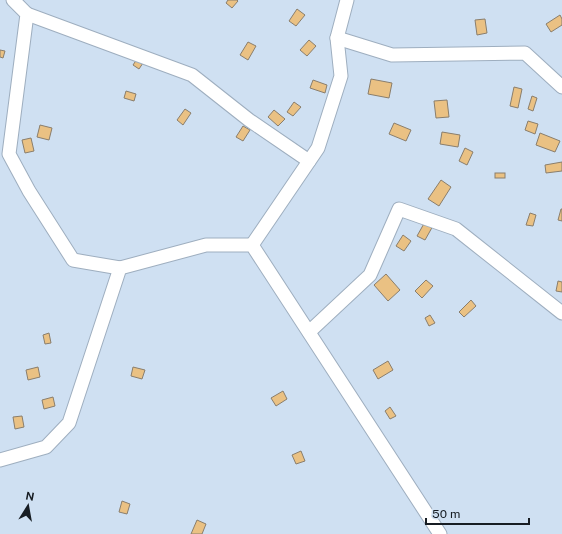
<svg xmlns="http://www.w3.org/2000/svg" width="562" height="534" font-family="'Public Sans',sans-serif">
  <style>
    .building { fill: #eac183; stroke: #8a7e6c }
    .lines { fill: none; stroke-linecap: round; stroke-linejoin: round }
    .street-casing { stroke: #9eaebf; stroke-width: 15 }
    .street { stroke: #fff; stroke-width: 13 }
  </style>
  <rect width="100%" height="100%" fill="#cfe0f2"/>
  <g class="building">
    <polygon points="228,0 237,0 238,1 232,8 226,3"/>
    <polygon points="297,9 305,15 296,26 289,21"/>
    <polygon points="560,15 562,19 562,25 551,32 546,24"/>
    <polygon points="485,19 487,33 477,35 475,20"/>
    <polygon points="309,40 316,46 307,56 300,50"/>
    <polygon points="248,42 256,46 248,60 240,55"/>
    <polygon points="0,50 5,51 3,58 0,57"/>
    <polygon points="137,59 143,63 139,69 133,65"/>
    <polygon points="371,79 392,83 389,98 368,94"/>
    <polygon points="313,80 327,85 325,93 310,88"/>
    <polygon points="514,87 522,89 518,108 510,106"/>
    <polygon points="126,91 136,94 134,101 124,98"/>
    <polygon points="532,96 537,98 533,111 528,109"/>
    <polygon points="447,100 449,117 436,118 434,101"/>
    <polygon points="294,102 301,107 293,116 287,112"/>
    <polygon points="185,109 191,113 183,125 177,120"/>
    <polygon points="274,110 285,119 278,126 268,117"/>
    <polygon points="528,121 538,124 535,134 525,130"/>
    <polygon points="394,123 411,130 406,141 389,134"/>
    <polygon points="40,125 52,128 49,140 37,137"/>
    <polygon points="243,126 250,130 243,141 236,137"/>
    <polygon points="442,132 460,135 458,147 440,144"/>
    <polygon points="540,133 560,141 555,152 536,145"/>
    <polygon points="31,138 34,151 25,153 22,140"/>
    <polygon points="465,148 473,152 467,165 459,161"/>
    <polygon points="562,162 562,171 546,173 545,165"/>
    <rect x="495" y="173" width="10" height="5"/>
    <polygon points="441,180 451,187 439,206 428,199"/>
    <polygon points="561,209 562,209 562,221 558,220"/>
    <polygon points="530,213 536,215 533,226 526,225"/>
    <polygon points="426,220 434,224 425,240 417,236"/>
    <polygon points="403,235 411,241 404,251 396,246"/>
    <polygon points="386,274 400,290 388,301 374,285"/>
    <polygon points="426,280 433,286 422,298 415,291"/>
    <polygon points="558,281 562,282 562,292 556,291"/>
    <polygon points="471,300 476,306 464,317 459,312"/>
    <polygon points="430,315 435,323 429,326 425,318"/>
    <polygon points="49,333 51,343 45,344 43,335"/>
    <polygon points="388,361 393,370 378,379 373,370"/>
    <polygon points="38,367 40,377 28,380 26,370"/>
    <polygon points="133,367 145,370 142,379 131,376"/>
    <polygon points="283,391 287,399 276,406 271,398"/>
    <polygon points="53,397 55,406 44,409 42,400"/>
    <polygon points="390,407 396,416 390,419 385,411"/>
    <polygon points="22,416 24,427 15,429 13,417"/>
    <polygon points="301,451 305,461 296,464 292,455"/>
    <polygon points="122,501 130,504 127,514 119,512"/>
    <polygon points="197,520 206,524 202,534 191,534"/>
  </g>
  <g class="lines">
    <defs>
      <g id="street">
        <polyline points="13,0 27,14 9,154 29,191 73,260 120,268"/>
        <polyline points="27,14 192,75 249,120 309,161"/>
        <polyline points="337,38 392,55 525,53 562,87"/>
        <polyline points="252,245 318,148 341,76 337,38 347,0"/>
        <polyline points="309,332 370,275 399,209 456,229 562,313"/>
        <polyline points="0,460 46,447 69,423 120,268 206,245 252,245 440,534"/>
      </g>
    </defs>
    <use href="#street" class="street-casing"/>
    <use href="#street" class="street"/>
  </g>
  <g transform="translate(28 506) rotate(11)" stroke="#cfe0f2" stroke-width="3" paint-order="stroke">
  <path d="M0-3L7 15L0 10L-7 15Z" fill="#171d23"/>
  <text y="-6" font-size="11" font-weight="bold" text-anchor="middle" fill="#171d23">N</text>
  </g>
  <path d="M426 518v6h103v-6" fill="none" stroke="#171d23" stroke-width="2"/>
  <text x="432" y="518" font-size="12" fill="#171d23" stroke="#cfe0f2" stroke-width="3" paint-order="stroke">50 m</text>
</svg>
